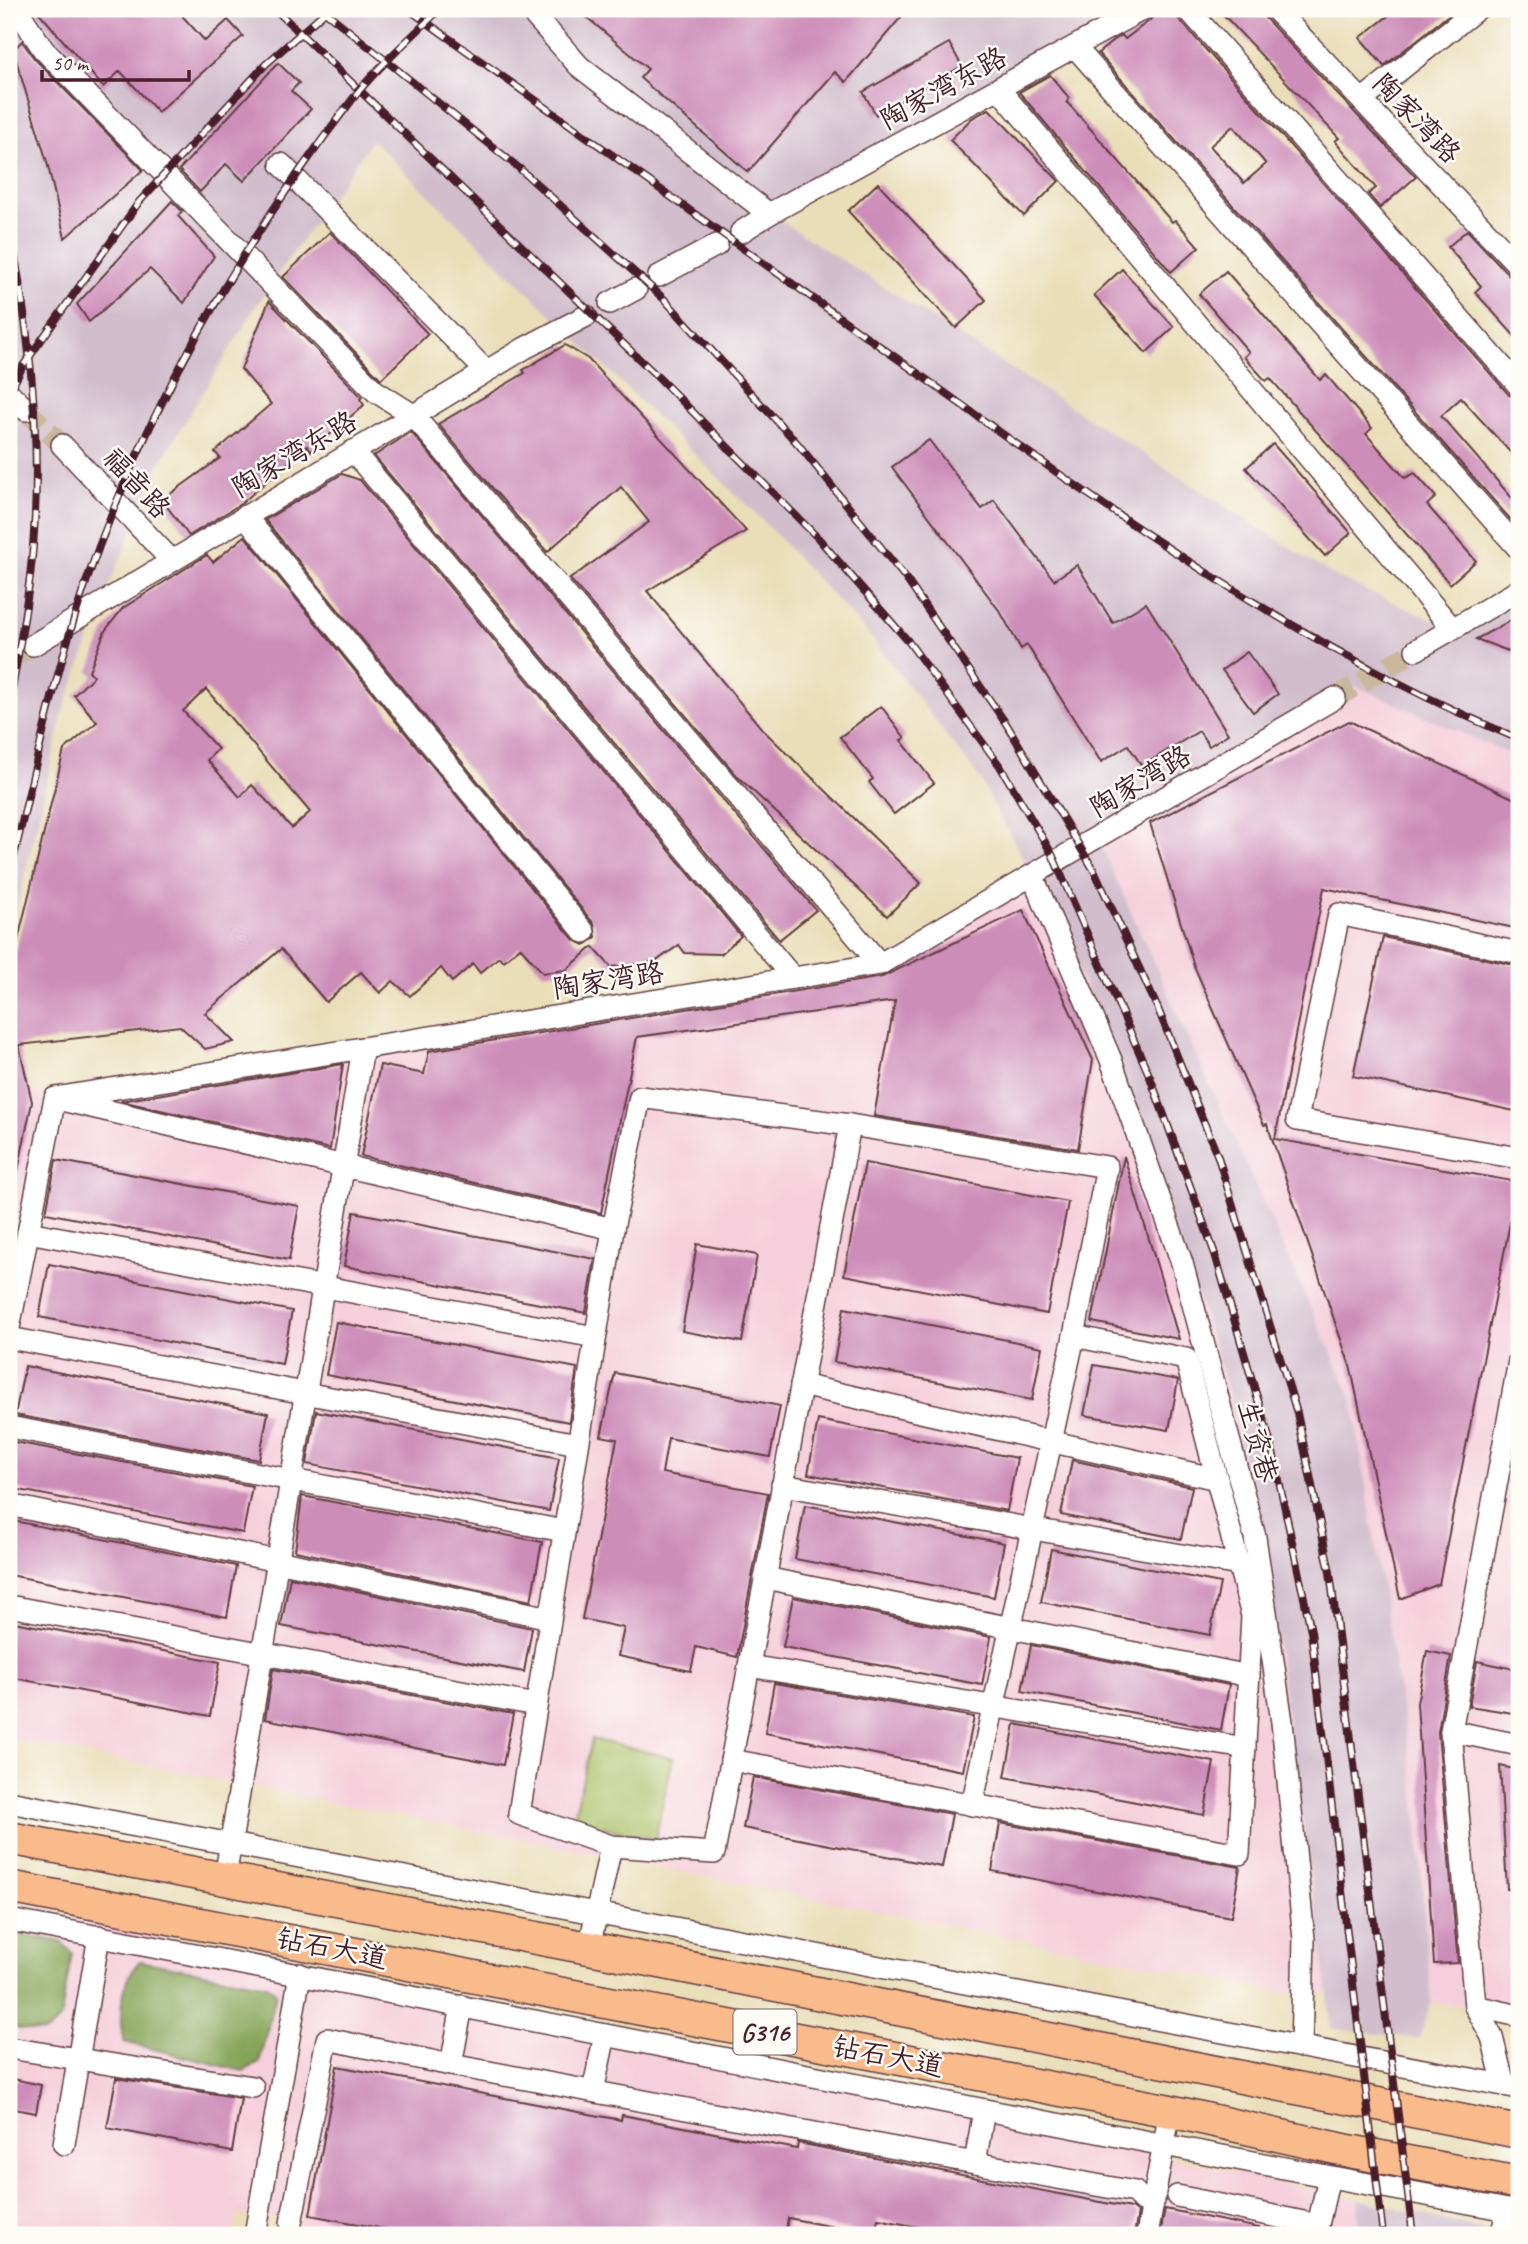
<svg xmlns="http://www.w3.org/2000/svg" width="1528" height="2244" font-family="Caveat,'LXGW WenKai TC',sans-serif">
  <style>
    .built { fill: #f5cfdb }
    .industrial { fill: #d1bdcc }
    .green { fill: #a8bd62; stroke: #796e46; stroke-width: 2 }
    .forest { fill: #86a458; stroke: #686242; stroke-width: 2 }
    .building { fill: #cd8db9; fill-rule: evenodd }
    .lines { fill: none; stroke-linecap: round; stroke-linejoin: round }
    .minor-tunnel { stroke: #cab89d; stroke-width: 21; stroke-dasharray: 21 10; stroke-linecap: butt }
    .minor-casing { stroke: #623c40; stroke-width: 24 }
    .highway-casing { stroke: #623c40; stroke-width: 35 }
    .minor { stroke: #fff; stroke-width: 21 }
    .highway { stroke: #fabb8c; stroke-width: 32 }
    .rail-casing { stroke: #4a1f2b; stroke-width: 8 }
    .rail { stroke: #fdfcf7; stroke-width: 5; stroke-dasharray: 16; stroke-linecap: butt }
    .labels { text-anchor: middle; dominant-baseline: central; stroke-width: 5; stroke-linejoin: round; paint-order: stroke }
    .shield { fill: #fdfcf7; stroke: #806168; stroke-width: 2 }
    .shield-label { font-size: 26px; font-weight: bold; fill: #4a1f2b }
    .street-label { font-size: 28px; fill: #4a1f2b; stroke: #fdfcf7 }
  </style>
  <rect width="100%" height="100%" fill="#fdfcf7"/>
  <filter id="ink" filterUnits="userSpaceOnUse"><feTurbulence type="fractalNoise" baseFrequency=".0143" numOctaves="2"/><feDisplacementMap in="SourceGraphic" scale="14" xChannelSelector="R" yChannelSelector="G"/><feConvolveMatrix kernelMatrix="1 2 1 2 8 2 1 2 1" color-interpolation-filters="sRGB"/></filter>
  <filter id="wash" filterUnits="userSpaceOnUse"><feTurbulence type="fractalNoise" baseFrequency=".00686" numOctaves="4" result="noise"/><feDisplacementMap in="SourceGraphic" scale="28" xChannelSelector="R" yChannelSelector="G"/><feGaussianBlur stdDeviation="1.57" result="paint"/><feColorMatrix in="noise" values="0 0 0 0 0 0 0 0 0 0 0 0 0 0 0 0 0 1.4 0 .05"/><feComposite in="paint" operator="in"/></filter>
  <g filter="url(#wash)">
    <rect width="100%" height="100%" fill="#eadeb9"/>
    <g class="built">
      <polygon points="1356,685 1519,758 1519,2015 1475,2006 1431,2003 1415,1793 1352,1398 1101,846 1290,734"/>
      <polygon points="1041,873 1114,1047 1230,1394 1267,1575 1328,1994 1280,1991 9,1738 9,1079 55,1098 879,964"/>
      <polygon points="9,1901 1358,2199 1359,2235 358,2235 238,2214 232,2235 9,2235"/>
    </g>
    <g class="industrial">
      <polygon points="9,9 1142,9 770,214 1337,578 1452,628 1519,590 1519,758 1356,686 1290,734 1101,846 1352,1398 1415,1793 1431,2003 1419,2039 1330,2028 1328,1994 1267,1575 1230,1394 1114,1047 1033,877 980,779 870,636 767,525 372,140 260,300 160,462 108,589 63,713 9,942 9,329 19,311 9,275"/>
      <polygon points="1358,2199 1452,2222 1509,2235 1359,2235"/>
    </g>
    <polygon class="green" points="592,1739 673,1758 655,1839 573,1821"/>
    <g class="forest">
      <polygon points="9,1932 62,1942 72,1953 60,2020 44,2033 9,2027"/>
      <path d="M140,1961l127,24 9,8 -17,70 -16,8 -119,-29c-7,-24 -2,-63 16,-81z"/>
    </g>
    <g id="blocks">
      <g class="building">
        <polygon points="36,9 176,9 205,41 228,20 243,36 158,112 120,71 103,87"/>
        <polygon points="577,9 908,9 846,82 835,72 748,172 640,78 648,69"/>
        <path d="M1159,9h16l3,9 254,289 77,88 10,4v63l-58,-64 -20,18 78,90v23l-421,-476 15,-12 9,-6 3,4 25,-19zM1233,126l33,38 -22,19 -34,-37z"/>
        <polygon points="1218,9 1262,9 1265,18 1416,177 1380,208 1368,194 1376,188 1335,141 1339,138"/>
        <polygon points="1397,9 1456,9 1384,66 1360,38"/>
        <polygon points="22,41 34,58 143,170 65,238 47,162 13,50"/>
        <polygon points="949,43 962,66 876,115 863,92"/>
        <polygon points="278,63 299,83 291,91 311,109 244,181 226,164 200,192 179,170"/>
        <polygon points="1050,75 1069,98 1067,102 1172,222 1175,220 1199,247 1171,272 1019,92"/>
        <polygon points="989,109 1059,181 1024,216 950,140 972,118"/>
        <polygon points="878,183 986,300 956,328 848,211"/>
        <polygon points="172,201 182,211 178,216 214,256 184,303 150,269 89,322 77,304"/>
        <polygon points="1467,230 1509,275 1519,279 1519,341 1475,292 1481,286 1448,247"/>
        <polygon points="330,232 428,334 381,379 283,277"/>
        <polygon points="1122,269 1174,327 1146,353 1094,295"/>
        <polygon points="1226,271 1320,380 1326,375 1372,428 1366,434 1405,478 1415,473 1436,497 1427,505 1476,561 1450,584 1270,378 1266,381 1244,357 1249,352 1199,294"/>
        <polygon points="269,301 362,397 360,399 364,405 311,451 307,446 242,503 189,536 162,500 220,458 215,452 271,404 241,369"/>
        <polygon points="565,345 588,359 746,531 647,591 763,730 921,883 887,916 738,777 570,579 649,522 621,487 547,552 438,424 525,373 523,370"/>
        <polygon points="411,432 816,910 779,940 374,456"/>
        <polygon points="929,440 982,509 994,500 1054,580 1077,565 1113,623 1146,603 1228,734 1209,746 1199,731 1142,766 1128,745 1101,762 1027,645 1021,649 1001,613 892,467"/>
        <polygon points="1273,444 1351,533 1325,556 1246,468"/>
        <path d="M342,474l18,6 381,456 -20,18 -36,-1 -6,-8 -24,17 -44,5 -18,-20 -27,23 -23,3 -23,-26 -16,14 -5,-4 -19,16 -7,-9 -21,18 -11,-14 -31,28 -17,-15 -13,12 -19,-21 -35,30 -45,-53 -76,64 29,29 -29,7 -25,-23 -161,19 13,57 -16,78h-7v-203l55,-227 33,-28 -23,-27 20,-19 -5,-5 16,-40 18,-23 84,-53 6,7 32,-26 329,404 11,5 11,-8 -2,-13 -329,-404zM206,689l104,123 -18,16 -40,-43 -12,12 -33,-37 11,-11 -35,-38z"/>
        <polygon points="1519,616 1519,655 1476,639"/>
        <polygon points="1247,652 1278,694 1253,712 1222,670"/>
        <polygon points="881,706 905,738 901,740 934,783 894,814 869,782 873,779 840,737"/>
        <polygon points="1349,721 1519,801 1519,929 1324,888 1275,1139 1518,1182 1439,1584 1400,1599 1351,1369 1267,1124 1264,1125 1194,966 1150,823"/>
        <polygon points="1023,910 1093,1060 1078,1149 874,1116 895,1001 637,1037 601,1213 361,1156 380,1065 424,1074 429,1051 882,977"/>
        <polygon points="1383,937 1519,966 1519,1112 1353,1076"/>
        <polygon points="343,1064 330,1149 121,1101"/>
        <polygon points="1124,1156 1179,1339 1092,1322"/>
        <polygon points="56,1160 299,1206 289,1260 46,1213"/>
        <polygon points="865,1163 1068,1202 1047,1314 844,1275"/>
        <polygon points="354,1212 595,1259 586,1313 344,1266"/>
        <polygon points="697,1244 757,1255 742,1342 682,1331"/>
        <polygon points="49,1264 292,1311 282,1364 39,1317"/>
        <polygon points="844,1308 1042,1347 1032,1400 834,1362"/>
        <polygon points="336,1322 577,1368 569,1422 326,1375"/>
        <polygon points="1094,1365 1178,1380 1169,1430 1084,1415"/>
        <polygon points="25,1366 268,1413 259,1460 15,1415"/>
        <polygon points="615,1373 780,1406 770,1457 668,1438 662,1473 768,1493 737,1657 696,1647 691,1671 618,1656 624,1628 582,1619 617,1439 601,1436"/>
        <polygon points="316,1411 559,1458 549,1511 307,1464"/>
        <polygon points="818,1420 1017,1458 1007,1511 808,1474"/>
        <polygon points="9,1441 252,1486 243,1533 9,1488"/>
        <polygon points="1072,1460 1192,1487 1181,1539 1061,1515"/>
        <polygon points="302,1496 542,1542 531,1601 295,1551"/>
        <polygon points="805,1505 1004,1543 994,1597 795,1559"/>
        <polygon points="9,1520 236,1566 227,1617 9,1575"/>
        <polygon points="1051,1549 1220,1583 1210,1635 1041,1602"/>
        <polygon points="290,1577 532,1628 524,1672 281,1626"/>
        <polygon points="793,1597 991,1637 982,1685 783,1647"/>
        <polygon points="9,1621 220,1662 210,1716 9,1677"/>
        <polygon points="1031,1645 1229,1685 1221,1730 1022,1691"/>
        <polygon points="1427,1651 1451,1656 1438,1732 1458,1963 1434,1964 1417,1703"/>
        <polygon points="1477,1661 1519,1670 1519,1714 1469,1706"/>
        <polygon points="273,1669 513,1714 503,1765 265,1719"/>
        <polygon points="774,1683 974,1717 963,1771 765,1733"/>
        <polygon points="1015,1724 1214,1762 1204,1815 1005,1777"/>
        <polygon points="1500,1766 1519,1770 1519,1889 1507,1889"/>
        <polygon points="753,1777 952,1814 942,1867 743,1828"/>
        <polygon points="1000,1823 1240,1867 1231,1917 992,1871"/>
        <polygon points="337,2066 621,2120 622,2115 797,2149 798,2143 1131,2208 1138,2213 1134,2235 959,2235 878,2219 874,2235 788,2218 785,2235 416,2235 310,2215"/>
        <polygon points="9,2078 41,2085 36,2113 9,2108"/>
        <polygon points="116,2078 241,2098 232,2152 107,2128"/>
        <polygon points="1165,2209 1259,2228 1258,2235 1160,2235"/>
      </g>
    </g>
  </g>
  <g filter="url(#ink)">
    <use href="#blocks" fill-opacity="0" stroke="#623c40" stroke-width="2"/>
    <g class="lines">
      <g class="minor-tunnel">
        <polyline points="26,410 62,445"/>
        <polyline points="9,660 33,645"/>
        <polyline points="1335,698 1416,650"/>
      </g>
      <defs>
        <g id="minor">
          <polyline points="17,9 43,49 375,391 413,415 880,964"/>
          <polyline points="529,9 579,66 769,214 1143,9"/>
          <polyline points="1188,9 1519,386"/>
          <polyline points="1275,9 1519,266"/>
          <polyline points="1075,47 1519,549"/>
          <polyline points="999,89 1452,628"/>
          <polyline points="1362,100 1477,9"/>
          <polyline points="281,164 486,371"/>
          <polyline points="741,232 769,214"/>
          <polyline points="659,276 717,245"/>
          <polyline points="610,303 636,289"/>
          <polyline points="9,393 26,410"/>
          <polyline points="62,445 171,560"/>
          <polyline points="353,451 793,978"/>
          <polyline points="245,516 584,932"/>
          <polyline points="33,645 525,348 586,316"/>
          <polyline points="1416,650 1519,590"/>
          <polyline points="1033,877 1111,1060 1182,1263 1255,1537 1282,1722 1304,1939 1301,2047"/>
          <polyline points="1519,953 1339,914 1297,1120 1519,1158"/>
          <polyline points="66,1101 613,1229"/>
          <polyline points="28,1232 595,1337"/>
          <polyline points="9,1328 55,1098 880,964 1335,698"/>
          <polyline points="9,1338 578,1444"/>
          <polyline points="1519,1361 1451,1731 1519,1745"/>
          <polyline points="801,1385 1217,1479"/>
          <polyline points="9,1427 564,1531"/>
          <polyline points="782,1485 1239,1565"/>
          <polyline points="9,1505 550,1618"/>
          <polyline points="765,1578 1249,1676"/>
          <polyline points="9,1606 536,1705"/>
          <polyline points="749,1666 1245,1748"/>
          <polyline points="1451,1731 1475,2006 1519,2016"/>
          <polyline points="731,1760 1239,1854 1252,1616 1186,1359 1074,1336 1107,1167 850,1125"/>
          <polyline points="9,1802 1519,2088"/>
          <polyline points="972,1805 1074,1336"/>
          <polyline points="225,1878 363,1048"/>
          <path d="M9,1920c504,93 1006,200 1510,292"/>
          <polyline points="589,1948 611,1846 714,1853 850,1125 640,1097 613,1229 519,1814 611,1846"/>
          <polyline points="462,2006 451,2065 975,2163 984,2110"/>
          <polyline points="1475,2006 1492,2037 1504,2085"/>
          <polyline points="9,2048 253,2087"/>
          <polyline points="593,2091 605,2035"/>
          <polyline points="64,2144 99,1936"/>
          <polyline points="975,2163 1135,2192 1142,2201"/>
          <polyline points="1177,2196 1318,2225 1329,2177"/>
          <polyline points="291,2223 327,2039 451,2065"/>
          <polyline points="255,2235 300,1974"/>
          <polyline points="1147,2235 1170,2111"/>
          <polyline points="1501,2235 1508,2210"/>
        </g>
        <g id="highway">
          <polyline points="9,1838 589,1948 1519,2132"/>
          <polyline points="9,1887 1170,2111 1349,2151 1519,2183"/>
        </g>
      </defs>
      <use href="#minor" class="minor-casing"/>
      <use href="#highway" class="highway-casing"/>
      <use href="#minor" class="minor"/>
      <use href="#highway" class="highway"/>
      <defs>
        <g id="rail">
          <polyline points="275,9 659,378 818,538 908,641 1000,766 1052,854 1150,1077 1215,1254 1272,1448 1311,1631 1383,2235"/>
          <polyline points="322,9 519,168 664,299 798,444 904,576 1007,725 1095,872 1158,1009 1218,1157 1297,1413 1330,1572 1413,2235"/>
          <path d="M408,9c167,119 334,239 501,358 193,139 390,281 610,372"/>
          <path d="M9,226c23,114 35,234 21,350 -5,44 -14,88 -21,132"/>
          <polyline points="9,393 23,366 139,202 266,64 328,9"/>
          <path d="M9,878c23,-96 43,-194 74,-287 60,-177 158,-348 272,-495 24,-31 57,-59 85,-87"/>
        </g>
      </defs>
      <use href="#rail" class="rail-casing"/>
      <use href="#rail" class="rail"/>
    </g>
  </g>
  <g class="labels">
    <rect class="shield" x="733.5" y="2009.5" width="63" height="45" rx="5"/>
    <g class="shield-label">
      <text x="765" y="2032">G316</text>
    </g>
    <g class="street-label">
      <text transform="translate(943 88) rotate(-29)">陶家湾东路</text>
      <text transform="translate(1417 118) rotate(46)">陶家湾路</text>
      <text transform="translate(294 454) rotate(-31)">陶家湾东路</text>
      <text transform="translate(137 483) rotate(47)">福音路</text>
      <text transform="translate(1140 781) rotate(-31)">陶家湾路</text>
      <text transform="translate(608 980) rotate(-9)">陶家湾路</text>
      <text transform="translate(1258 1441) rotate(75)">生资巷</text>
      <text transform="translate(332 1948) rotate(11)">钻石大道</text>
      <text transform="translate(888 2056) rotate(11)">钻石大道</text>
    </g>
  </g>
  <rect width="1528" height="2244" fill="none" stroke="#fdfcf7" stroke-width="35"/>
  <path d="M42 70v10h147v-10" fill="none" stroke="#4a1f2b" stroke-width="3.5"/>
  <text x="52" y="70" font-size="21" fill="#4a1f2b" stroke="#fdfcf7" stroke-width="5" paint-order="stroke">50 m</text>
</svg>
